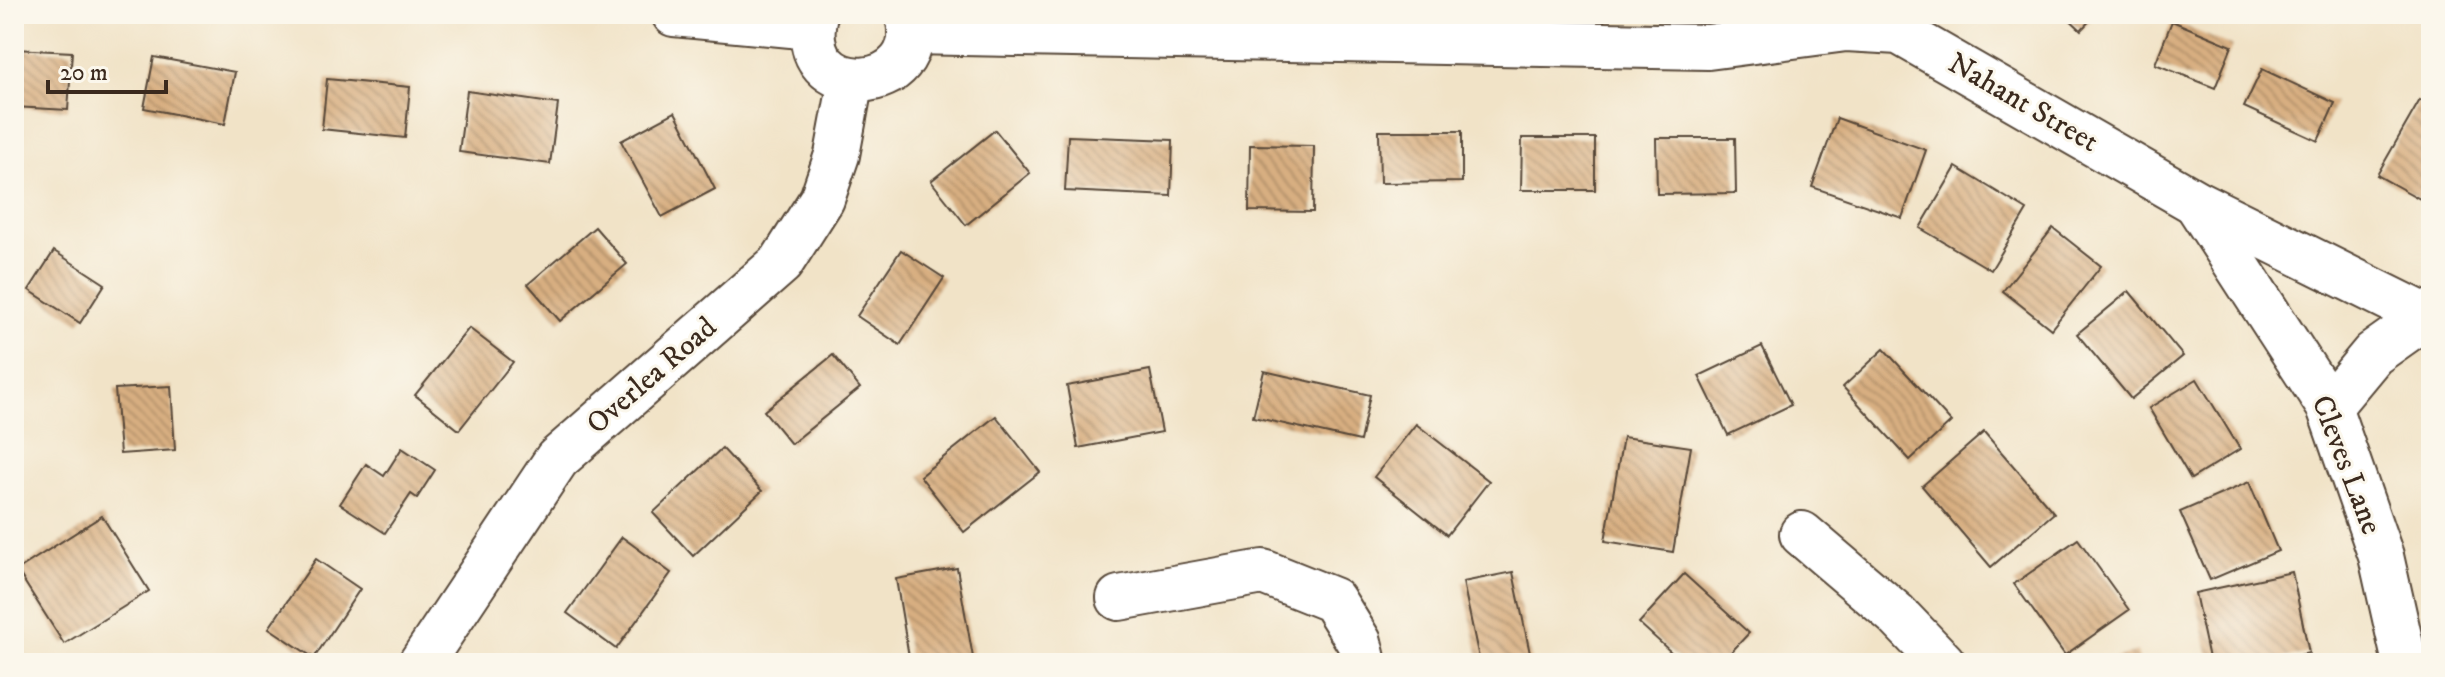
<svg xmlns="http://www.w3.org/2000/svg" width="2445" height="677" font-family="'IM FELL DW Pica',serif">
  <style>
    .building { fill: url(#building-back-hatch) }
    .lines { fill: none; stroke-linecap: round; stroke-linejoin: round }
    .minor-casing { stroke: #564637; stroke-width: 48 }
    .minor { stroke: #fff; stroke-width: 44 }
    .labels { text-anchor: middle; dominant-baseline: central; stroke-width: 6; stroke-linejoin: round; paint-order: stroke }
    .street-label { font-size: 30px; fill: #3b2a1e; stroke: #fbf7ec }
  </style>
  <defs>
    <pattern id="building-back-hatch" width="6" height="6" patternUnits="userSpaceOnUse" patternTransform="scale(2)"><rect width="6" height="6" fill="#d8af81"/><path d="M-1 5l2 2M0 0l6 6M5-1l2 2" fill="none" stroke="#b08f69"/></pattern>
  </defs>
  <rect width="100%" height="100%" fill="#fbf7ec"/>
  <filter id="ink" filterUnits="userSpaceOnUse"><feTurbulence type="fractalNoise" baseFrequency=".0125" numOctaves="2"/><feDisplacementMap in="SourceGraphic" scale="16" xChannelSelector="R" yChannelSelector="G"/><feConvolveMatrix kernelMatrix="1 2 1 2 8 2 1 2 1" color-interpolation-filters="sRGB"/></filter>
  <filter id="wash" filterUnits="userSpaceOnUse"><feTurbulence type="fractalNoise" baseFrequency=".006" numOctaves="4" result="noise"/><feDisplacementMap in="SourceGraphic" scale="32" xChannelSelector="R" yChannelSelector="G"/><feGaussianBlur stdDeviation="1.8" result="paint"/><feColorMatrix in="noise" values="0 0 0 0 0 0 0 0 0 0 0 0 0 0 0 0 0 1.4 0 .05"/><feComposite in="paint" operator="in"/></filter>
  <g filter="url(#wash)">
    <rect width="100%" height="100%" fill="#f1e3c7"/>
    <g id="blocks">
      <g class="building">
        <polygon points="2064,14 2096,14 2081,30"/>
        <polygon points="2172,21 2232,46 2215,88 2155,64"/>
        <polygon points="14,49 72,52 68,110 14,107"/>
        <polygon points="154,57 235,72 225,124 144,108"/>
        <polygon points="2262,69 2335,103 2318,141 2244,107"/>
        <polygon points="327,79 410,87 405,138 322,129"/>
        <polygon points="467,91 558,104 550,164 459,152"/>
        <polygon points="2420,100 2431,107 2431,181 2420,199 2377,175"/>
        <polygon points="675,112 715,189 662,217 621,141"/>
        <polygon points="1837,118 1926,150 1902,218 1812,187"/>
        <polygon points="995,130 1030,173 966,225 931,181"/>
        <polygon points="1379,131 1462,131 1462,182 1380,183"/>
        <polygon points="1068,136 1173,140 1171,196 1065,191"/>
        <polygon points="1522,138 1595,138 1595,190 1521,190"/>
        <polygon points="1656,138 1735,138 1736,193 1657,194"/>
        <polygon points="1250,145 1314,146 1313,212 1249,211"/>
        <polygon points="1956,167 2027,210 1991,270 1920,228"/>
        <polygon points="595,227 627,264 560,321 528,284"/>
        <polygon points="2053,228 2101,266 2051,329 2003,291"/>
        <polygon points="901,250 944,278 900,345 857,316"/>
        <polygon points="54,251 105,284 80,323 29,290"/>
        <polygon points="2129,291 2183,356 2131,399 2077,334"/>
        <polygon points="469,328 513,362 459,430 415,395"/>
        <polygon points="1762,346 1791,405 1728,435 1699,376"/>
        <polygon points="1884,349 1951,422 1910,460 1843,387"/>
        <polygon points="833,355 860,388 791,444 764,411"/>
        <polygon points="1150,370 1162,432 1078,448 1067,386"/>
        <polygon points="1264,371 1370,395 1360,441 1253,417"/>
        <polygon points="2197,379 2240,449 2191,479 2149,408"/>
        <polygon points="171,386 175,450 120,454 115,389"/>
        <polygon points="996,416 1040,472 964,532 920,476"/>
        <polygon points="1416,424 1489,481 1447,535 1374,477"/>
        <polygon points="1984,432 2054,513 1991,567 1922,486"/>
        <polygon points="1623,437 1691,447 1673,552 1605,541"/>
        <polygon points="402,448 435,470 417,498 411,494 385,533 340,504 366,464 384,476"/>
        <polygon points="722,448 762,491 693,556 653,513"/>
        <polygon points="2249,482 2278,551 2210,580 2180,512"/>
        <polygon points="102,516 149,591 64,644 17,570"/>
        <polygon points="622,537 671,573 616,649 567,613"/>
        <polygon points="2078,539 2129,610 2065,655 2014,584"/>
        <polygon points="316,559 360,589 314,658 269,628"/>
        <polygon points="957,568 974,663 910,663 896,579"/>
        <polygon points="1513,572 1532,663 1480,663 1463,582"/>
        <polygon points="2292,572 2309,653 2262,663 2210,663 2195,593"/>
        <polygon points="1684,574 1749,633 1721,663 1683,663 1639,623"/>
        <polygon points="2137,652 2140,663 2103,663 2103,662"/>
      </g>
    </g>
  </g>
  <g filter="url(#ink)">
    <use href="#blocks" fill-opacity="0" stroke="#564637" stroke-width="2"/>
    <g class="lines">
      <defs>
        <g id="minor">
          <polyline points="674,14 812,27"/>
          <path d="M815,14c-22,93 118,82 92,0"/>
          <polyline points="910,32 1708,47 1846,29 1899,32 2197,203 2431,319"/>
          <polyline points="2197,204 2329,407 2381,556 2405,663"/>
          <polyline points="2329,407 2373,354 2425,317"/>
          <polyline points="1802,534 1896,614 1943,663"/>
          <polyline points="1119,598 1263,572 1333,600 1359,642 1364,663"/>
          <polyline points="421,663 557,459 781,263 822,199 837,155 851,80"/>
        </g>
      </defs>
      <use href="#minor" class="minor-casing"/>
      <use href="#minor" class="minor"/>
    </g>
  </g>
  <g class="labels">
    <g class="street-label">
      <text transform="translate(2023 103) rotate(30)">Nahant Street</text>
      <text transform="translate(652 376) rotate(-41)">Overlea Road</text>
      <text transform="translate(2346 465) rotate(69)">Cleves Lane</text>
    </g>
  </g>
  <rect width="2445" height="677" fill="none" stroke="#fbf7ec" stroke-width="48"/>
  <path d="M48 80v12h118v-12" fill="none" stroke="#3b2a1e" stroke-width="4"/>
  <text x="60" y="80" font-size="24" fill="#3b2a1e" stroke="#fbf7ec" stroke-width="6" paint-order="stroke">20 m</text>
</svg>
